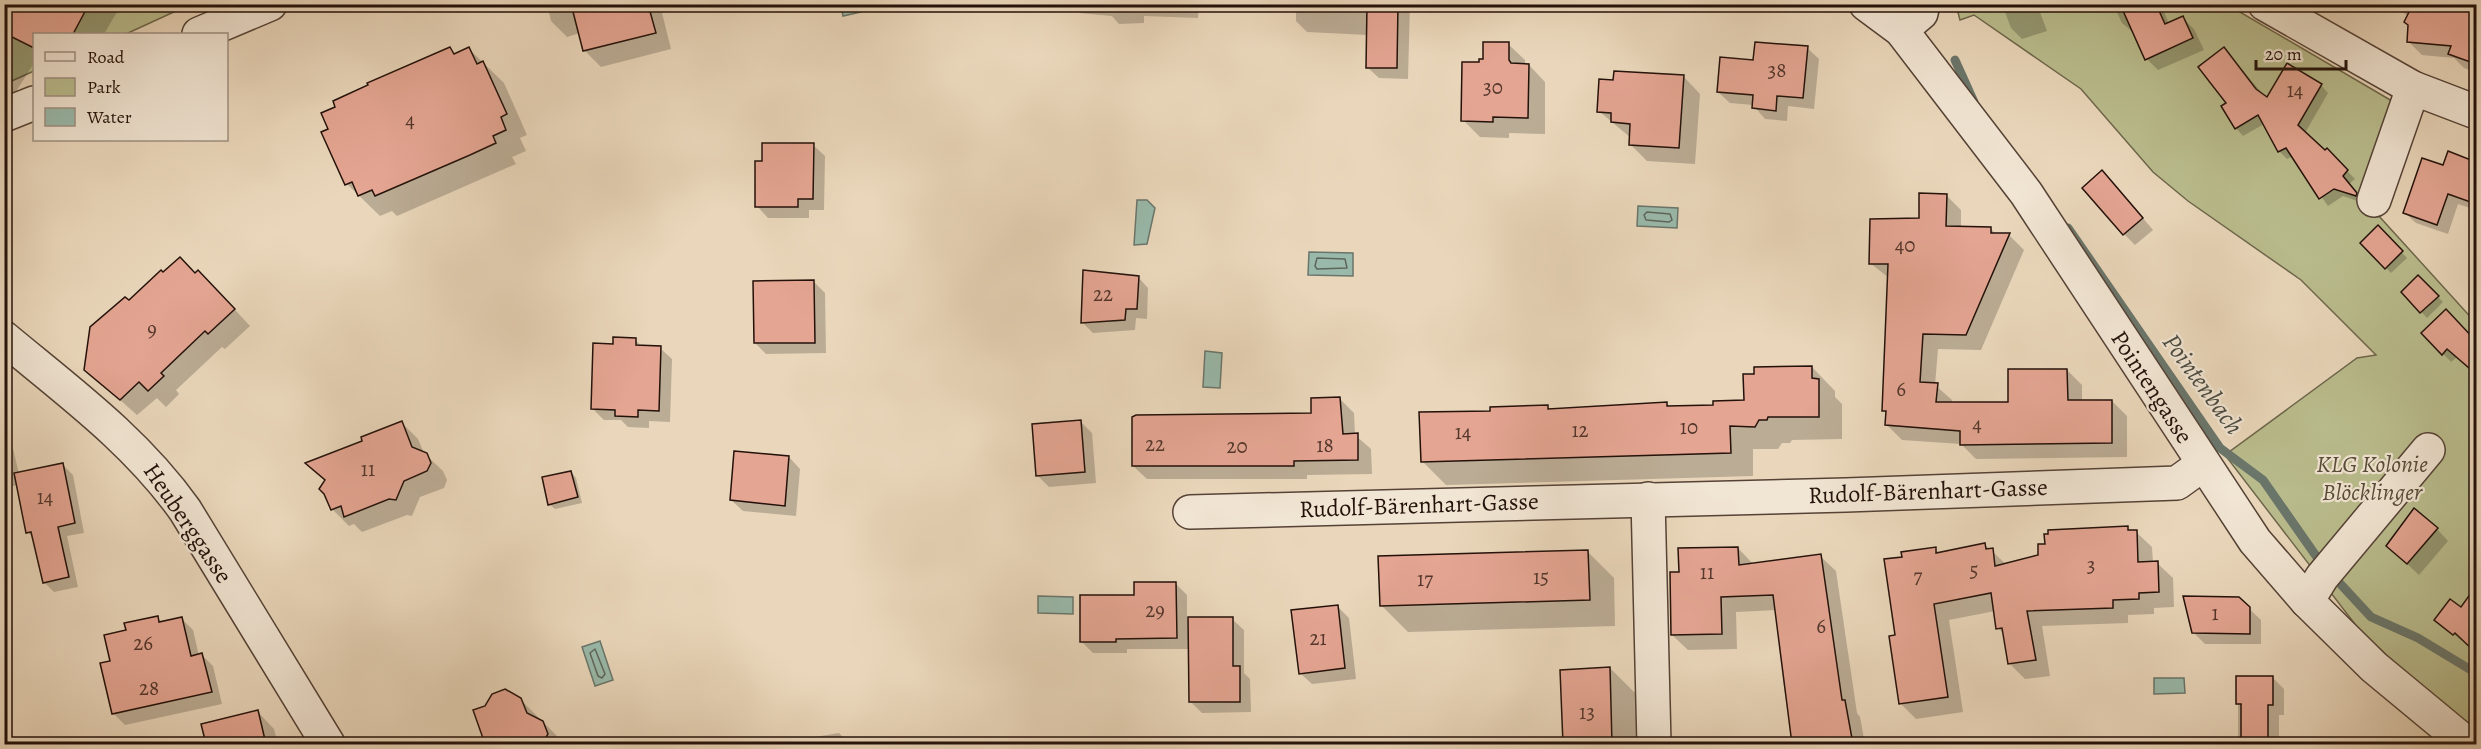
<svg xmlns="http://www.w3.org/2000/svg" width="2481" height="749" font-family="Alegreya,serif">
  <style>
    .green { fill: #babd8e; stroke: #6e674c; stroke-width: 1.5 }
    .water { fill: #99baab; stroke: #6a766b; stroke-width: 1.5 }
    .shadow { fill: #0003 }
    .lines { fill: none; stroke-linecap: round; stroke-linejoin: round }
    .shore { stroke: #5e665a; stroke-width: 1.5 }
    .stream { stroke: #6a766b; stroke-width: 9 }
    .building { fill: #e4a592; stroke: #23110a; stroke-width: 1.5 }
    .minor-casing { stroke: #554236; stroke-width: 36 }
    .minor { stroke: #f1e5d3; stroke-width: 33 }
    .labels { text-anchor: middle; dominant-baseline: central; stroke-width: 4.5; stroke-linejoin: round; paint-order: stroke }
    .number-label { font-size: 21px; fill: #53362c }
    .street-label { font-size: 24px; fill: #23110a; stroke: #f1e5d3 }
    .park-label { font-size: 24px; font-style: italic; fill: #584d38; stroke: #f1e5d3 }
    .water-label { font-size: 26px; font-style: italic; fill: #4c4c42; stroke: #f1e5d3 }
  </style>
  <rect width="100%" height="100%" fill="#ead7bb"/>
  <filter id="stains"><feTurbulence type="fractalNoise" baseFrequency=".00333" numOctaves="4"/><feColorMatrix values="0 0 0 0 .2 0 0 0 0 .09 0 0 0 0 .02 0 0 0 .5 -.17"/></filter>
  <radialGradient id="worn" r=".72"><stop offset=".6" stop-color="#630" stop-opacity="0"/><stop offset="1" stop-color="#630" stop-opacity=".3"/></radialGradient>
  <g class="green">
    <polygon points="5,5 189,5 126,34 34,34 34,71 5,84"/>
    <polygon points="1956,5 2228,5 2392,101 2378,215 2476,323 2476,736 2361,632 2225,455 2357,358 2376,355 2301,280 2188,201 2153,172 2081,89 1974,15 1960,20"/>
  </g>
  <g class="water">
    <polygon points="841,5 860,5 861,12 843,16"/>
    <polygon points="1137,200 1147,200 1155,208 1147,244 1134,245"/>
    <polygon points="1638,206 1678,208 1677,228 1637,226"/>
    <polygon points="1309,252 1353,253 1353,276 1308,275"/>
    <polygon points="1205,351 1222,353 1220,388 1203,387"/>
    <polygon points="1038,596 1073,597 1073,614 1038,613"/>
    <polygon points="600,641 613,680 595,686 582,647"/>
    <polygon points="2154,678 2184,678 2185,693 2154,694"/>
  </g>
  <g class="shadow">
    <polygon points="14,4 119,4 120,7 104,34 34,34 34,63 10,101 4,98 4,22"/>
    <polygon points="547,4 687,4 687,7 662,13 671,49 601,67 585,51 580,33 567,37 551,21"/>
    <polygon points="906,4 946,4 911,9"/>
    <polygon points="1071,4 1199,4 1198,18 1144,16 1144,23 1119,24 1112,16 1079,13"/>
    <polygon points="1296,4 1410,4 1408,79 1379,78 1367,67 1368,35 1307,32 1296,21"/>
    <polygon points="2002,4 2037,4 2047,31 2022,39 2011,28"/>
    <polygon points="2113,4 2161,4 2169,24 2183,18 2194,29 2204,50 2158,70 2147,59 2135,34 2122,23"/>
    <polygon points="2307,4 2317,4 2316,10"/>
    <polygon points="2387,4 2476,4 2476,72 2464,68 2454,58 2422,55 2408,41 2409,16"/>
    <polygon points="1508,44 1525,60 1525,65 1529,65 1545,82 1545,134 1509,133 1509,138 1480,137 1463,120 1484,60"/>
    <polygon points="1807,48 1819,59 1814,109 1788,106 1787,121 1765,119 1753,105 1730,103 1718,92 1755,61"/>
    <polygon points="450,49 456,55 469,49 504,83 527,135 520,138 526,151 512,157 516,164 397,216 392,211 380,216 347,184"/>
    <polygon points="2231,57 2267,99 2321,85 2328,93 2305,133 2325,152 2327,150 2355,179 2349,184 2363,203 2343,196 2328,206 2293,156 2287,159 2279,151 2264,124 2243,136 2236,128 2223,107 2229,104"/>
    <polygon points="1684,77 1700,94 1695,164 1647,161 1630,144 1631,138 1599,111 1614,82"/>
    <polygon points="813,145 825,156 824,210 809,210 809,218 768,218 757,206"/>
    <polygon points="2476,150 2476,210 2458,204 2448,234 2416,223 2405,213 2444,167 2470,161"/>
    <polygon points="2113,183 2153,230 2135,245 2124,234"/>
    <polygon points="1946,195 1961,210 1961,228 1990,228 1997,235 2009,235 2024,250 1981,350 1938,349 1935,385 1952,400 1952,403 2009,403 2067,370 2082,385 2082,402 2112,401 2127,416 2127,457 1976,459 1961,444 1902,440 1887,425 1887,414 1883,410 1889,278 1870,263"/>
    <polygon points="2378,227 2407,258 2391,273 2362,243"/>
    <polygon points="163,274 215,288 250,326 225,349 222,347 176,390 179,394 166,407 157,398 137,415 85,369 129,302"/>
    <polygon points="1138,277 1148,288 1147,319 1136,318 1135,330 1093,333 1083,323"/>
    <polygon points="2418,277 2443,302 2427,318 2403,292"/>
    <polygon points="814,282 825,293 826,353 766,354 755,343"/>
    <polygon points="2446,311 2476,343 2476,374 2457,357 2451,362 2423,333"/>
    <polygon points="635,340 643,347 660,348 672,359 670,422 649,421 649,428 628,427 621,420 604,420 592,408 614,346"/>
    <polygon points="1812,367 1835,391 1835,397 1842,404 1842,439 1792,440 1790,443 1782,443 1778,449 1753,449 1753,476 1446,485 1422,461 1491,412 1547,407 1551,410 1667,404 1671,408 1714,406 1745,401"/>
    <polygon points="1340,399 1354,413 1355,435 1371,449 1372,474 1307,475 1307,479 1147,479 1133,466 1313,414"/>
    <polygon points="4,410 19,474 63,465 73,475 84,533 67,536 78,587 54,592 44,582 34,539 28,532 18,485 4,488"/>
    <polygon points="401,422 418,439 424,453 443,471 447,480 444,488 420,497 412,516 407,515 362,532 354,524 349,526 332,509 325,481 308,464 364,442"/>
    <polygon points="1081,422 1092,433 1096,483 1049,487 1037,475"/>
    <polygon points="789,457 800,469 796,516 743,511 731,500"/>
    <polygon points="571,472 576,478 582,503 555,509 549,504"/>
    <polygon points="2127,528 2131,532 2136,532 2152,547 2153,563 2157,563 2173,578 2174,607 2154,608 2154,614 2128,615 2128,623 2042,626 2050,676 2025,679 2010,664 2005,635 1998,628 1995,611 1949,620 1963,712 1916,719 1900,703 1897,637 1903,558 1935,549 1940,554 1984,544 2007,565"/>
    <polygon points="2437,529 2448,541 2419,575 2388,546"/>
    <polygon points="1738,548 1753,564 1820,556 1836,571 1857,713 1860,717 1865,744 1793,744 1783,680 1786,679 1777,610 1736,612 1737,649 1688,650 1672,635 1680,574"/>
    <polygon points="1587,551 1614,578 1615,626 1408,632 1382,606"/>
    <polygon points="1175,583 1187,595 1187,619 1232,619 1244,630 1244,673 1250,679 1251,712 1202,713 1190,701 1190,649 1127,649 1127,653 1093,653 1082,642 1136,596"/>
    <polygon points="2238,598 2261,620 2261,644 2205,644 2193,632"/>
    <polygon points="2468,600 2476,607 2476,652 2436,620 2461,609"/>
    <polygon points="1338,607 1349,618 1356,679 1312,684 1300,673"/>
    <polygon points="157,618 163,623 182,619 193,630 199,656 202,655 213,666 222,704 125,725 114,714 102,665 112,662 127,631"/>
    <polygon points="1610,668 1637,695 1638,744 1564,744 1562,671"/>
    <polygon points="2238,677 2272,677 2284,689 2284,715 2279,715 2279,744 2238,744"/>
    <polygon points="520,699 560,739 561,744 482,744"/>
    <polygon points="258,712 274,729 278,744 207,744 203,725"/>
    <polygon points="839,733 850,744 819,744 815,737"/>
  </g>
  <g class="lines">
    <g class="shore">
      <polygon points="1647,212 1670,214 1672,220 1669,222 1646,220 1644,215"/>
      <polygon points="1317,258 1345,259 1347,268 1317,269 1315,266"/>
      <polygon points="595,649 605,674 602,678 598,676 590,653"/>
    </g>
    <g class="stream">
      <polyline points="1955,60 1974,102"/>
      <polyline points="2068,228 2220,448 2263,480 2321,563 2371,617 2418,638 2476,673"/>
    </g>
  </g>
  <g class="building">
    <polygon points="13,4 89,4 73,34 34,34 34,48 4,33 4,20"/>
    <polygon points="571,4 648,4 656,33 583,51"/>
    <polygon points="1367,4 1398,4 1397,68 1366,68"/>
    <polygon points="2120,4 2156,4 2165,24 2183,16 2193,38 2145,60"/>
    <polygon points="2413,4 2476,4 2476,64 2448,54 2451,46 2407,42 2408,25 2404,22"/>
    <polygon points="1483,42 1509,42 1509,60 1511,63 1529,64 1528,118 1493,117 1493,122 1461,121 1462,62 1479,62 1479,59 1483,59"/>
    <polygon points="1755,42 1808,46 1803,98 1777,96 1776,111 1752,108 1753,95 1717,92 1720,57 1753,60"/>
    <polygon points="450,47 454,54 469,47 477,64 483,61 507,114 501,117 506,130 493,136 496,143 470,155 375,196 372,190 358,196 352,182 345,185 321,132 328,129 321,113 335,107 333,101 368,85 367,83"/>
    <polygon points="2224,47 2256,89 2267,97 2287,63 2322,84 2298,125 2325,150 2327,148 2348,170 2343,176 2357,193 2356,196 2334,189 2319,199 2286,148 2278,152 2258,115 2235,129 2221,106 2226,103 2198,67"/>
    <polygon points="1614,71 1684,75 1679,148 1629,145 1630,124 1611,122 1611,113 1597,112 1599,79 1613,80"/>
    <polygon points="762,143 814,143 813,199 798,199 798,207 755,207 755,161 762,161"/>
    <polygon points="2448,151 2476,162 2476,204 2448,194 2437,225 2403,213 2422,158 2443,165"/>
    <polygon points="2102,170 2143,218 2123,235 2082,188"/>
    <polygon points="1919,193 1947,194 1946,226 1991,227 1991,233 2010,233 1966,335 1923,334 1920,382 1938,383 1936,402 2008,402 2008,369 2067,369 2068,400 2112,400 2112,443 1960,445 1960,431 1885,425 1886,411 1882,411 1888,264 1869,264 1870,219 1919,218"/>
    <polygon points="2378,225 2403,251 2385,269 2360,243"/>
    <polygon points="180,257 195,273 198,270 235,309 208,334 205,331 161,373 164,376 148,391 139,382 120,400 84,370 90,327 125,297 129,300 161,270 163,272"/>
    <polygon points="1083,270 1139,276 1137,309 1126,309 1125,320 1081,323"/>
    <polygon points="2418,275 2439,296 2420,313 2401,292"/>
    <polygon points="814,280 815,343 754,343 753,281"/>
    <polygon points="2446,309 2476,341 2476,374 2447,349 2442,355 2421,333"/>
    <polygon points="613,337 636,338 636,345 661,346 659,411 638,410 638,417 615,416 615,410 591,409 593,343 613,344"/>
    <polygon points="1812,366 1812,378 1819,379 1819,417 1768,417 1767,420 1759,420 1755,427 1730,426 1731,453 1421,462 1419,412 1490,411 1490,407 1548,405 1548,409 1667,402 1667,406 1713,405 1713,401 1744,400 1743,374 1754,374 1754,367"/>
    <polygon points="1340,397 1343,434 1358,433 1358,460 1294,461 1294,466 1132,466 1132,417 1136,415 1311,413 1311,398"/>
    <polygon points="1081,420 1085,472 1036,476 1032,424"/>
    <polygon points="402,421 412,447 427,453 431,463 427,471 404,481 396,500 389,499 344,517 341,506 331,510 324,494 319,489 325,480 305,463 362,441 361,437"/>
    <polygon points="734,451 789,456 785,506 730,500"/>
    <polygon points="63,463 75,523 58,527 69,577 43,583 31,532 26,533 14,473"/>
    <polygon points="571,471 578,497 548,505 542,477"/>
    <polygon points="2414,508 2438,528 2407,564 2386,546"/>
    <polygon points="2128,526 2128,530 2137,530 2138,562 2158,561 2159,592 2139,593 2139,599 2113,600 2113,608 2027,611 2036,660 2008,664 2002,628 1996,629 1991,593 1934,604 1948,697 1899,704 1889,636 1895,635 1884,559 1902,557 1901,552 1936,547 1936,553 1985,543 1986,549 1993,548 1995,566 2038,555 2038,544 2045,544 2044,534 2048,534 2048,530"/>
    <polygon points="1738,547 1739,565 1821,554 1842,700 1845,700 1853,744 1792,744 1773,595 1721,597 1722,634 1671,635 1670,572 1679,572 1678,548"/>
    <polygon points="1588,550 1590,600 1380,606 1378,556"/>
    <polygon points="1134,582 1176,582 1177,638 1116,639 1116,642 1080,642 1080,595 1134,595"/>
    <polygon points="2476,586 2476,653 2455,633 2453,635 2434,620 2450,599 2461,607"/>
    <polygon points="2183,596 2239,597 2250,607 2250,634 2192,633"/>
    <polygon points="1338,605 1345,668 1299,674 1291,610"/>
    <polygon points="158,616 159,622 182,617 191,656 202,653 212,692 112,714 100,663 110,661 104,635 126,630 124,623"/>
    <polygon points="1188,617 1233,617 1233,666 1240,666 1240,702 1189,702"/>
    <polygon points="1610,667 1612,744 1563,744 1560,670"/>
    <polygon points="2236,676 2273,676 2273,705 2268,705 2268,744 2241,744 2241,704 2236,704"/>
    <polygon points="505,689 521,698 527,713 543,721 548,734 542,744 485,744 473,710 485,706 492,694"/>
    <polygon points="258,710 266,744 206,744 201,724"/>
  </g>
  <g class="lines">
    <defs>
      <g id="minor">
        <polyline points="1866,4 1901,30 2026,193 2255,541 2307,601 2374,667 2467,744"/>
        <polyline points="2265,4 2413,88 2476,112"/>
        <polyline points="1901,30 1921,13 1923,4"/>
        <polyline points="199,34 270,4"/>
        <polyline points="4,115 34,103"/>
        <polyline points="2374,200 2413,88"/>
        <path d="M4,338c65,54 132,103 181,172l143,234"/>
        <polyline points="1648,499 1654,744"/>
        <polyline points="1190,512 1846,495 2177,483 2202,465"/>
        <polyline points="2307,601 2322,577 2428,450"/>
      </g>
    </defs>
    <use href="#minor" class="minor-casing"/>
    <use href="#minor" class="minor"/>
  </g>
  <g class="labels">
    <g class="number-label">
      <text x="1777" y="70">38</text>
      <text x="1493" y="87">30</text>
      <text x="2295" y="90">14</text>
      <text x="410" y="120">4</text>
      <text x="1905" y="245">40</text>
      <text x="1103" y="294">22</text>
      <text x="152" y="329">9</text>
      <text x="1901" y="389">6</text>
      <text x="1977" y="424">4</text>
      <text x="1689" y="427">10</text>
      <text x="1580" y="430">12</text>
      <text x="1463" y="432">14</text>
      <text x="1155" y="444">22</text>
      <text x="1325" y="445">18</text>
      <text x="1237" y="446">20</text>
      <text x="368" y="469">11</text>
      <text x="45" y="497">14</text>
      <text x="2091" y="565">3</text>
      <text x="1974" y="570">5</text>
      <text x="1707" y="572">11</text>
      <text x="1918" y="576">7</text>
      <text x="1541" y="577">15</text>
      <text x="1425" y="579">17</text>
      <text x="1155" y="610">29</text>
      <text x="2215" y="613">1</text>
      <text x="1821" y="626">6</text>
      <text x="1318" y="638">21</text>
      <text x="143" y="643">26</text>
      <text x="149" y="688">28</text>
      <text x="1587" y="712">13</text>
    </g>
    <g class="street-label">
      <text transform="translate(2152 387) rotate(57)">Pointengasse</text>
      <text transform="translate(1928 491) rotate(-2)">Rudolf-Bärenhart-Gasse</text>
      <text transform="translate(1419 505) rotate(-2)">Rudolf-Bärenhart-Gasse</text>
      <text transform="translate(188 523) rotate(56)">Heuberggasse</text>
    </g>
    <g class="park-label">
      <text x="2372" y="464">KLG Kolonie<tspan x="2372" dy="28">Blöcklinger</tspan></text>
    </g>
    <g class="water-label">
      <text transform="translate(2203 384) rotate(54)">Pointenbach</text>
    </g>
  </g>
  <rect width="2481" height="749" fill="none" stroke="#ead7bb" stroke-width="24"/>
  <rect x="6" y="6" width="2469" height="737" fill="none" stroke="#23110a" stroke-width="3"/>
  <rect x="12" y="12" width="2457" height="725" fill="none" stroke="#23110a" stroke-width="1.5"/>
  <rect x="33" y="33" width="195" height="108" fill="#f1e5d3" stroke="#9f9083" stroke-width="1.5"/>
  <rect x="45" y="52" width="30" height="9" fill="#f1e5d3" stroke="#9f9083" stroke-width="1.5"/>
  <text x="87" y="63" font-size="18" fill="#23110a">Road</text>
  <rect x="45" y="78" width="30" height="18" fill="#babd8e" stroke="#9f9083" stroke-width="1.5"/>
  <text x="87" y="93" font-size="18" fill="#23110a">Park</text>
  <rect x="45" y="108" width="30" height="18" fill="#99baab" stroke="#9f9083" stroke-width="1.5"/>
  <text x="87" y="123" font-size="18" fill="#23110a">Water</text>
  <path d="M2256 60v9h90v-9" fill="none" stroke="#23110a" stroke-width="3"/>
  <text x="2265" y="60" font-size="18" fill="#23110a" stroke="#f1e5d3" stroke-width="4.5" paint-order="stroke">20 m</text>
  <rect width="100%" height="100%" filter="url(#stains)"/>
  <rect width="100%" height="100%" fill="url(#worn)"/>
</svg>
